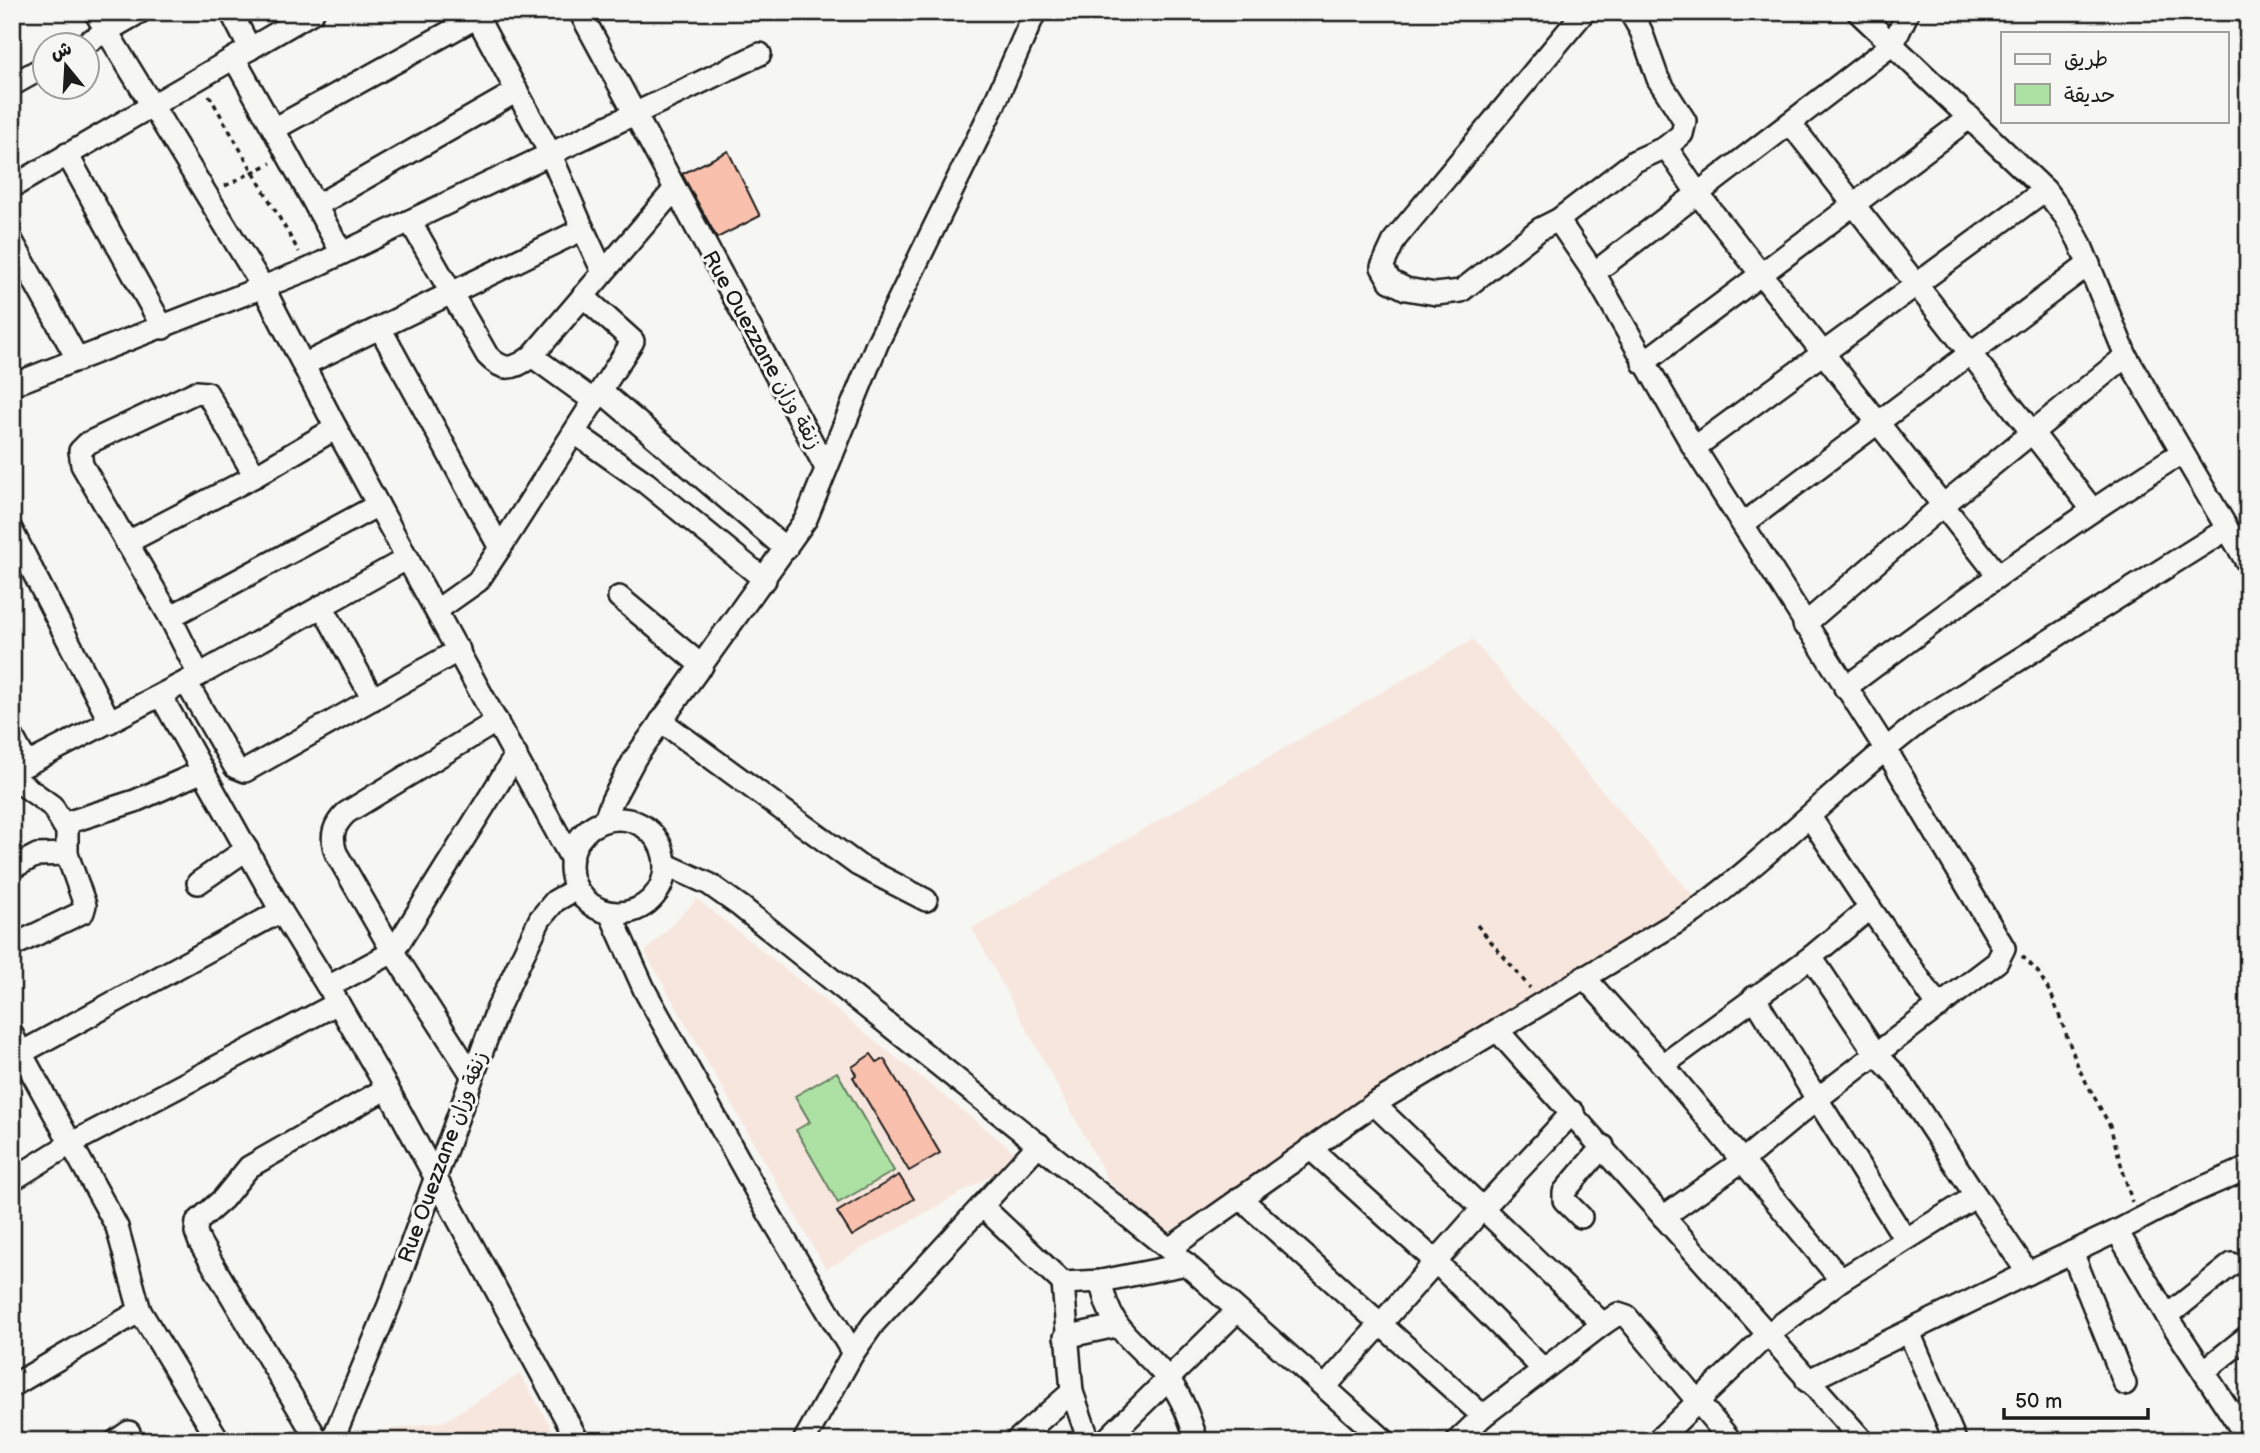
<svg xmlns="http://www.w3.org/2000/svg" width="2260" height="1453" font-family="'Balsamiq Sans','Playpen Sans Arabic',sans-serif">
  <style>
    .built { fill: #f7e6dd }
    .green { fill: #ade1a3; stroke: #647e60; stroke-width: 2 }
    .building { fill: #f9c1ad; stroke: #1c1c1c; stroke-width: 2 }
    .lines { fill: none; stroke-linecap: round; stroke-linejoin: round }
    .minor-casing { stroke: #1c1c1c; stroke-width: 26 }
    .path { stroke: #1c1c1c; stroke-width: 3.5; stroke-dasharray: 5 5; stroke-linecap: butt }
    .minor { stroke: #f6f6f2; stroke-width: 21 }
    .labels { text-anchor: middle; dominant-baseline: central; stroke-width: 6; stroke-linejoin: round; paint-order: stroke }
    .street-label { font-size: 21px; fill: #1c1c1c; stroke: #f6f6f2 }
  </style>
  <rect width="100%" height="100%" fill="#f6f6f2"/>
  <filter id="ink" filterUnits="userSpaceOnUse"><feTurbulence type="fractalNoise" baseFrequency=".0143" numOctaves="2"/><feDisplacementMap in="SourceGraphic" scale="14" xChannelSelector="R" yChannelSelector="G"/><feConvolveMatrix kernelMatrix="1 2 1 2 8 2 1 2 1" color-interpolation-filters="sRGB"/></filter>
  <g filter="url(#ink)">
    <g class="built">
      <polygon points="1472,640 1695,898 1167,1233 1110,1183 972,928"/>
      <polygon points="697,899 1022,1158 826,1269 645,952"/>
      <polygon points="520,1374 559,1441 366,1441 368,1433 445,1421"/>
    </g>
    <polygon class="green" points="837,1072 894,1171 838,1203 796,1130 810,1122 795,1096"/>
    <g class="building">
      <polygon points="728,151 760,216 717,238 682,174"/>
      <polygon points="871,1054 877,1062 884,1059 940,1153 909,1171 853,1077 856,1075 852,1067"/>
      <polygon points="899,1175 914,1199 852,1236 837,1212"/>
    </g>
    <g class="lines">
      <defs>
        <g id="minor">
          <polyline points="95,12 264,289 336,428 571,858"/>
          <polyline points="231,12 250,49"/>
          <polyline points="580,12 826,468"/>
          <polyline points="1584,12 1395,239 1382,267 1390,281 1406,289 1436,294 1461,291 1540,229 1558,220 1635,161 1666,147 1698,194 1997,574"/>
          <polyline points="1630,12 1641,31 1658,79 1685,121 1682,134 1666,147"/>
          <polyline points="1858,12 2045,190 2065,216 2079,241 2126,356 2248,564"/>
          <polyline points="477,17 550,153 583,229"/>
          <polyline points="81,46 140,12"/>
          <polyline points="234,58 342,253"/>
          <polyline points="12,85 46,66"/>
          <polyline points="1790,123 2092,509"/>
          <polyline points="274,129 477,17 474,12"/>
          <polyline points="67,154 163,328"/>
          <polyline points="12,187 313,12"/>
          <polyline points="316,206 517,91"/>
          <polyline points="1558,220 1594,273 1694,448 1885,748 2004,948 1997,962 1876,1054 1897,1076 1976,1196 1841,1280 1767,1335 1657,1441"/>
          <path d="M410,221l77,134c16,17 27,15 45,1l142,-166"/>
          <polyline points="12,241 78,360"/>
          <polyline points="1594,273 1893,44 1908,12"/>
          <polyline points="583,296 633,341 594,401"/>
          <polyline points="380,328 500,548 594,401 532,356"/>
          <polyline points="1643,363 1970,117"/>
          <polyline points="303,365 583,229 603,272"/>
          <polyline points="12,385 309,269 760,54"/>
          <polyline points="601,391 786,549"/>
          <polyline points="575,433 646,483 765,580"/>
          <polyline points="1694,448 2045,190"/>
          <polyline points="1743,524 2089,264"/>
          <polyline points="12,531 110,722"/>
          <polyline points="126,543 255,476 336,428"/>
          <polyline points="619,597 702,666"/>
          <polyline points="322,606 373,699"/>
          <polyline points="437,610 478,581 500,548"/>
          <polyline points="170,617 378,505"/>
          <polyline points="1804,625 1942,506 2126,356"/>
          <polyline points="199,675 170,617 82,465 80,451 88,443 196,392 207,393 255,476"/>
          <polyline points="186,682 235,767 245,771 459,650"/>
          <path d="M1845,688c110,-82 220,-162 336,-235"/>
          <path d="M161,696l120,215 47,76 65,-35 -57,-99c-6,-18 -2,-28 10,-40l151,-92"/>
          <polyline points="661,721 858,865 926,900"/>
          <polyline points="12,736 27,764"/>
          <polyline points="12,772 199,675 408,558"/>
          <polyline points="12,777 52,806 67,831 67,854 85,905 83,912 12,946"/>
          <circle cx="618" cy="866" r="47"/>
          <polyline points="605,820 612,801 635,758 806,519 877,344 993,107 1035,12"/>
          <polyline points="63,824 135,801 203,771"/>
          <polyline points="665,864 709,884 740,906 1169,1249 1385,1441"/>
          <polyline points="12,868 37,855 67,854"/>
          <polyline points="198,883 247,849"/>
          <polyline points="1870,908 1939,1007"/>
          <polyline points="610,913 645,991 765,1207 853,1353"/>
          <polyline points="1584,977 1663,1065 1811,957 1870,908 1810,817"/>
          <polyline points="1754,997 1817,1099 1876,1054 1811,957"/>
          <polyline points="338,1003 387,1088 578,1441"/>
          <polyline points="1497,1030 1863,1441"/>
          <polyline points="12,1034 21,1053 281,911"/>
          <polyline points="12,1059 21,1053 117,1227 140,1311"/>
          <polyline points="1663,1065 1841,1280"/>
          <polyline points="472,1075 393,952 516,755"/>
          <polyline points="1374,1104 1603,1324 1618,1314 1627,1317 1731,1441"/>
          <polyline points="1310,1148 1435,1261 1543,1369"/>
          <polyline points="12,1180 70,1144 338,1003 332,993"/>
          <polyline points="1240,1198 1483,1416 1457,1441"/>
          <polyline points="983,1207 1063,1283"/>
          <polyline points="1581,1217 1564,1200 1564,1192 1603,1146"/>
          <polyline points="1663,1217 1742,1161 1817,1099 1905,1239"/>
          <polyline points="2117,1231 2188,1194 2248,1168"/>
          <path d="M1169,1249l205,-145 320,-192c81,-59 148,-131 227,-191l306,-192"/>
          <polyline points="2072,1252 2125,1384"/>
          <polyline points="2028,1273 2117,1231 2167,1316 2248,1439"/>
          <path d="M1101,1281c9,56 40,61 69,101 13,17 20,38 27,59"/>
          <polyline points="2167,1316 2232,1264"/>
          <polyline points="1909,1332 1955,1440"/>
          <polyline points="1065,1337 1116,1326"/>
          <polyline points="2204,1371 2248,1336"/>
          <polyline points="1807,1381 2028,1273 1976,1196"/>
          <polyline points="12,1386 140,1311 219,1441"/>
          <polyline points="1325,1387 1484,1207 1573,1112"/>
          <polyline points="1483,1416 1603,1324"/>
          <polyline points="116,1441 129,1432"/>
          <polyline points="318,1441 200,1243 196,1232 197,1222 223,1199 249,1167 387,1088"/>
          <polyline points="332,1441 389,1305 497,1010 540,919 555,901 576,889"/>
          <polyline points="804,1441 853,1353 874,1323 1039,1144"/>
          <polyline points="1016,1441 1072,1392"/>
          <polyline points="1089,1441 1072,1392 1063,1283 1101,1281 1187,1264"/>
          <polyline points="1105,1441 1237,1311"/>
        </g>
      </defs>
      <use href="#minor" class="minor-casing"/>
      <g class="path">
        <polyline points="209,95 299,252"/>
        <polyline points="225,186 271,163"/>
        <polyline points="1477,925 1530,988"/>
        <polyline points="2022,956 2038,972 2052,996 2079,1069 2110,1126 2132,1202"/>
      </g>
      <use href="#minor" class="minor"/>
    </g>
  </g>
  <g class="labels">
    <g class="street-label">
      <text transform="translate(762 350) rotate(61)">Rue Ouezzane زنقة وزان</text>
      <text transform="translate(443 1157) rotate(-70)">Rue Ouezzane زنقة وزان</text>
    </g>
  </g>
  <rect width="2260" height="1453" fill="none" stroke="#f6f6f2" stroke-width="42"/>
  <rect x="21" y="21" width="2218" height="1411" fill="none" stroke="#1c1c1c" stroke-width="2.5" filter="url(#ink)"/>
  <rect x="2001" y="32" width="228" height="91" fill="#f6f6f2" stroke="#9f9f9c" stroke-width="2"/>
  <rect x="2015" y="54" width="35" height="10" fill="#f6f6f2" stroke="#9f9f9c" stroke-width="2"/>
  <text x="2064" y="66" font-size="21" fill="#1c1c1c">طريق</text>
  <rect x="2015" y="84" width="35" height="21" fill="#ade1a3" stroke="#9f9f9c" stroke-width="2"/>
  <text x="2064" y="102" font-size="21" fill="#1c1c1c">حديقة</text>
  <g transform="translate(66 66) rotate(342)"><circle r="33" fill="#f6f6f2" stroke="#9f9f9c" stroke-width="2"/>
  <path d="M0-5L12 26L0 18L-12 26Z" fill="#1c1c1c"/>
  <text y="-10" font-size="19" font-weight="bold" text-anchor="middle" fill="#1c1c1c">ش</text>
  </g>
  <path d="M2004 1408v10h144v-10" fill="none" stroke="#1c1c1c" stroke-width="3.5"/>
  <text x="2015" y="1408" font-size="21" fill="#1c1c1c" stroke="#f6f6f2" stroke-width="5" paint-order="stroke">50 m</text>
</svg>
